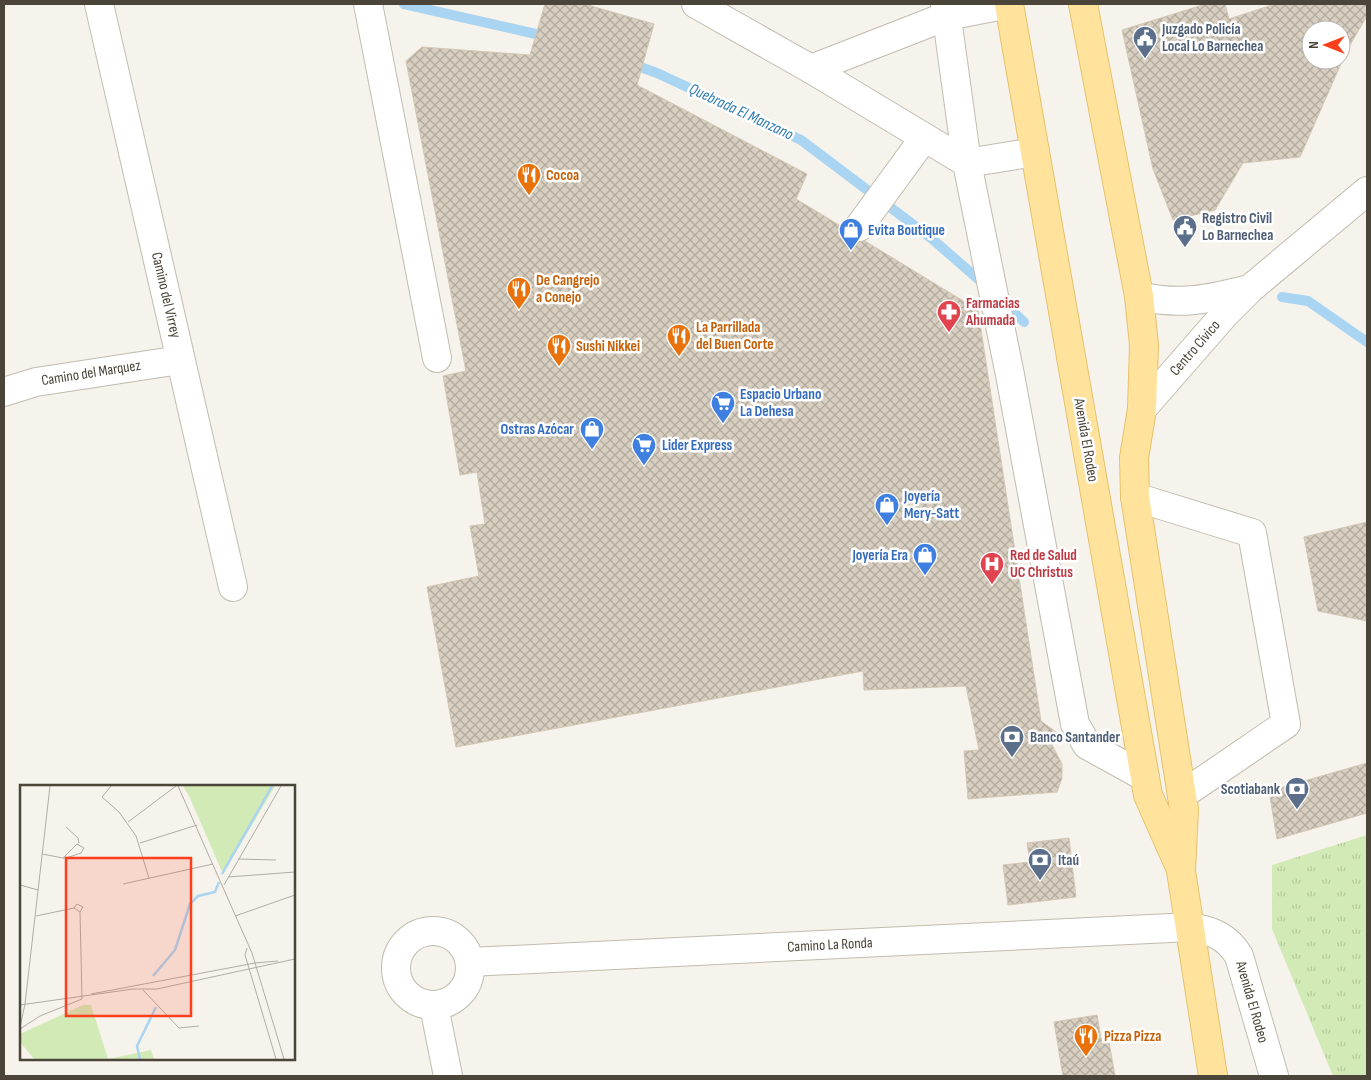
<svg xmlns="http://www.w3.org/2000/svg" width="1371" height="1080" font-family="'Sofia Sans Condensed',sans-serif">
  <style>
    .grass { fill: url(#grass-tufts) }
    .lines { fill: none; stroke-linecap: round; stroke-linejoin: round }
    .stream { stroke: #a9d4f2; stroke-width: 10 }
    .building { fill: url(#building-cross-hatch); stroke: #d3c7b4; fill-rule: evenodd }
    .minor-casing { stroke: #c2bbae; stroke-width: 30 }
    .major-casing { stroke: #e6c16a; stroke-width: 30 }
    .minor { stroke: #fff; stroke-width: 28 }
    .major { stroke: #ffe39c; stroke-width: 28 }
    .labels { text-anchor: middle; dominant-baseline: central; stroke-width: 5; stroke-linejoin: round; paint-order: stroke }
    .service-label { font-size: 15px; font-weight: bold; fill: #4e5e75; stroke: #fff; text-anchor: start }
    .food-label { font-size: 15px; font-weight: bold; fill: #c56008; stroke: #fff; text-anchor: start }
    .shop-label { font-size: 15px; font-weight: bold; fill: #366cbe; stroke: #fff; text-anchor: start }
    .street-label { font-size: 15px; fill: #4b4439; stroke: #fff }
    .health-label { font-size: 15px; font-weight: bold; fill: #be3a42; stroke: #fff; text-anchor: start }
    .water-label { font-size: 16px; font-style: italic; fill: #2e7ab2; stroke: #fff }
    .inset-river { fill: none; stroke: #a9d4f2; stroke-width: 2.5 }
    .inset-road { fill: none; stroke: #b2ada4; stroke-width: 1 }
    .view { fill: #fc3f1d; fill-opacity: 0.15; stroke: #fc3f1d; stroke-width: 2.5 }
    .inset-edge { fill: none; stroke: #4b4439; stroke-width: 2.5 }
  </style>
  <defs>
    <pattern id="grass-tufts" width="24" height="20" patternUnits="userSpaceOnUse" patternTransform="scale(1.25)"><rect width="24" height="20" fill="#d2eab5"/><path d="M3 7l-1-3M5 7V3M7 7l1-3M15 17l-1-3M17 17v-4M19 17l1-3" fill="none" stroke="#b6ca9c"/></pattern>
    <pattern id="building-cross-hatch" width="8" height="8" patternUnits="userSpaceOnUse" patternTransform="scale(1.25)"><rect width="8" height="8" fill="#d8cfc1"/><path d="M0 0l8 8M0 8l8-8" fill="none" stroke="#b1aa9e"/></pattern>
  </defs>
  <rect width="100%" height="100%" fill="#f6f3ec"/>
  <polygon class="grass" points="1367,835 1367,1076 1333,1076 1272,929 1272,865"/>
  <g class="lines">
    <g class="stream">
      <polyline points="404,4 549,37"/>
      <polyline points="629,63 657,73 801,140 931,238 985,285"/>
      <polyline points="1282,297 1308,301 1367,342"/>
      <polyline points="1001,300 1024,322"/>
    </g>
  </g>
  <g class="building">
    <polygon points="545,4 584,4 654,24 637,85 807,174 796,199 844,228 850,240 858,243 865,241 978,310 1041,721 1056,732 1050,741 1062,764 1062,778 1057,792 968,799 964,751 979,750 966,686 864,690 863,671 456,747 427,587 479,576 470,526 485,524 477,472 460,475 443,376 466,371 406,61 422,47 530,55"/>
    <path d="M1206,4h19l4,15 46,-15h92v12l-20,34 -47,107 -57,6 -28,47 -42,10 -20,-51 -31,-139zM1311,30h30v30h-30z"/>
    <polygon points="1367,522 1367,621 1318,611 1304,537"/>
    <polygon points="1367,763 1367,813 1277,839 1269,791"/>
    <polygon points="1069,838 1076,897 1008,905 1003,865 1030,862 1027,843"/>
    <polygon points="1097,1015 1102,1044 1109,1042 1115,1076 1063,1076 1054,1022"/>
  </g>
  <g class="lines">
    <defs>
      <g id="minor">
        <polyline points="99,4 233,587"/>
        <polyline points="368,4 437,358"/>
        <polyline points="696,4 811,69 967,163 1035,152"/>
        <polyline points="945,4 967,163 1010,375 1075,724 1087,745 1145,777"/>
        <polyline points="811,69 947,16 1009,4"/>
        <polyline points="859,227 924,138"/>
        <path d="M1139,296c42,10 70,3 110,-7"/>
        <polyline points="4,392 36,382 180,360"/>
        <polyline points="1142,409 1225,314 1251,288 1367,191"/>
        <polyline points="1135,497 1252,533 1286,724 1182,795"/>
        <circle cx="433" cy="968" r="37"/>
        <path d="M470,962l721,-35c21,4 36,9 48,29l35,120"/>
        <polyline points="434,1006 448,1076"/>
      </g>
      <g id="major">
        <polyline points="1009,4 1148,795 1179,865"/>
        <polyline points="1083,4 1139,296 1144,345 1142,409 1134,458 1135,497 1184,809 1181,871 1213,1076"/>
      </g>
    </defs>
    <use href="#minor" class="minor-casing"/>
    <use href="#major" class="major-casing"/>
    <use href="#minor" class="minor"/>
    <use href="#major" class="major"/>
  </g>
  <defs>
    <symbol id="civic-pin" viewBox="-11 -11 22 30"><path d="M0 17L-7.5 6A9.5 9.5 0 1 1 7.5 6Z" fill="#5c6f8a" stroke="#fff"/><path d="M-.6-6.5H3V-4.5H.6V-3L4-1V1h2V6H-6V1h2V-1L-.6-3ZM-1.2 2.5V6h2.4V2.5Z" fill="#fff"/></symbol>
    <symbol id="restaurant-pin" viewBox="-11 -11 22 30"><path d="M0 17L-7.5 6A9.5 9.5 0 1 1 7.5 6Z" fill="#e8710a" stroke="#fff"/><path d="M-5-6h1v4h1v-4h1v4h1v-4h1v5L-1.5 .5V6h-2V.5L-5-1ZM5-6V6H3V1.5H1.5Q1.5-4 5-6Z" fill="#fff"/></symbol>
    <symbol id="shop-pin" viewBox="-11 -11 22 30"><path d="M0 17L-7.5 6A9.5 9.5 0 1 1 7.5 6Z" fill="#3f7fe0" stroke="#fff"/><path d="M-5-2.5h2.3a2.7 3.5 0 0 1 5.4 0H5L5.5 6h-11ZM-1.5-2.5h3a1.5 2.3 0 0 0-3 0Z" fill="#fff"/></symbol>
    <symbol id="pharmacy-pin" viewBox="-11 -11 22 30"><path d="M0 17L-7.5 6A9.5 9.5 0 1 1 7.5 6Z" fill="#e0444e" stroke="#fff"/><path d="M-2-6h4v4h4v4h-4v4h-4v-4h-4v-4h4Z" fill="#fff"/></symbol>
    <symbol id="supermarket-pin" viewBox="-11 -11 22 30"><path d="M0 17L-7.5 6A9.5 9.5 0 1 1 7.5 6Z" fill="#3f7fe0" stroke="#fff"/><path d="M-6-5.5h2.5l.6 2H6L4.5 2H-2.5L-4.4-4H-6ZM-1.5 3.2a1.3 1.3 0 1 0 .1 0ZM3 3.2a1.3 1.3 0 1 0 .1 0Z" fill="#fff"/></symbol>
    <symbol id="hospital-pin" viewBox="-11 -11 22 30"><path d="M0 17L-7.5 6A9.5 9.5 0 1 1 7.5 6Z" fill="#e0444e" stroke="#fff"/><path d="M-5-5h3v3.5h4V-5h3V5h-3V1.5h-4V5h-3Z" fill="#fff"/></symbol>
    <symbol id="bank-pin" viewBox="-11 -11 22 30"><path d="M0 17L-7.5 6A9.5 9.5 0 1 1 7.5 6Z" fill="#5c6f8a" stroke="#fff"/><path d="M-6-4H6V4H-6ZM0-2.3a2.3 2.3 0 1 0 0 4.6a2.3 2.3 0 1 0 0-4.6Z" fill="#fff"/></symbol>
  </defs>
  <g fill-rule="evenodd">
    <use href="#civic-pin" x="1131" y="24" width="28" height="38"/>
    <use href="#restaurant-pin" x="515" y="161" width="28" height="38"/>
    <use href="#civic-pin" x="1171" y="213" width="28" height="38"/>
    <use href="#shop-pin" x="837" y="216" width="28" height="38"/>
    <use href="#restaurant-pin" x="505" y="275" width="28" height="38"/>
    <use href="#pharmacy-pin" x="935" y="298" width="28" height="38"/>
    <use href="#restaurant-pin" x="665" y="322" width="28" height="38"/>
    <use href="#restaurant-pin" x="545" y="332" width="28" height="38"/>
    <use href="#supermarket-pin" x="709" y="389" width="28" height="38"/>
    <use href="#shop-pin" x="578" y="415" width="28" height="38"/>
    <use href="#supermarket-pin" x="630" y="431" width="28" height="38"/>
    <use href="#shop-pin" x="873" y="491" width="28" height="38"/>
    <use href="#shop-pin" x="911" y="541" width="28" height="38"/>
    <use href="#hospital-pin" x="978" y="550" width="28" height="38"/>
    <use href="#bank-pin" x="998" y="723" width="28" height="38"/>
    <use href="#bank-pin" x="1283" y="775" width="28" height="38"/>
    <use href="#bank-pin" x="1026" y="846" width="28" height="38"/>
    <use href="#restaurant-pin" x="1072" y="1022" width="28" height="38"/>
  </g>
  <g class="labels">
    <g class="service-label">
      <text x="1162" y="29">Juzgado Policía<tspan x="1162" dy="17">Local Lo Barnechea</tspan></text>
      <text x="1202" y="218">Registro Civil<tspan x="1202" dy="17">Lo Barnechea</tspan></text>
      <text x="1030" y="737">Banco Santander</text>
      <text x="1280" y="789" text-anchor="end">Scotiabank</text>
      <text x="1058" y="860">Itaú</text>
    </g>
    <g class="food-label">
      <text x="546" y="175">Cocoa</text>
      <text x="536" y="280">De Cangrejo<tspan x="536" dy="17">a Conejo</tspan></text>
      <text x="696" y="327">La Parrillada<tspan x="696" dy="17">del Buen Corte</tspan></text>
      <text x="576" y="346">Sushi Nikkei</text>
      <text x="1104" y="1036">Pizza Pizza</text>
    </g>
    <g class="shop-label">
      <text x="868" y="230">Evita Boutique</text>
      <text x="740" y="394">Espacio Urbano<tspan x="740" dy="17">La Dehesa</tspan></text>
      <text x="574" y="429" text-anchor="end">Ostras Azócar</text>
      <text x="662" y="445">Lider Express</text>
      <text x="904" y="496">Joyería<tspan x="904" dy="17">Mery-Satt</tspan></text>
      <text x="908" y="555" text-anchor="end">Joyería Era</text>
    </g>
    <g class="street-label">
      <text transform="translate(166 295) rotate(77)">Camino del Virrey</text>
      <text transform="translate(1195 348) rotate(-49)">Centro Cívico</text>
      <text transform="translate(91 373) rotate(-9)">Camino del Marquez</text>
      <text transform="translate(1086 440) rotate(80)">Avenida El Rodeo</text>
      <text transform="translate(830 945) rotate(-3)">Camino La Ronda</text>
      <text transform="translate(1252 1002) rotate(74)">Avenida El Rodeo</text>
    </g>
    <g class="health-label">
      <text x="966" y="303">Farmacias<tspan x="966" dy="17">Ahumada</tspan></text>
      <text x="1010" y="555">Red de Salud<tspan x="1010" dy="17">UC Christus</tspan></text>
    </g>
    <g class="water-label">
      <text transform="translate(741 112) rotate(25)">Quebrada El Manzano</text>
    </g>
  </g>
  <g transform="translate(20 785)">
    <rect width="275" height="275" fill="#f6f3ec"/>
    <path d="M63,220h8l17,54h-74l-14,-17v-8z" fill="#d2eab5"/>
    <path d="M163,1h92l-52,88 -33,-76z" fill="#d2eab5"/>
    <path d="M131,265l3,9h-46z" fill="#d2eab5"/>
    <path class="inset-river" d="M202,89l50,-88M133,191l22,-26 15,-46 8,-8 17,-4 4,-10M120,274l-3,-13 19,-39"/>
    <path class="inset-road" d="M91,1l-9,11 17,15 17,24 13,42M158,1l74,167 32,106M108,37l48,-36M46,42l12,11 1,5M120,58l57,-18M22,69l21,4h3l15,-5 3,-5 -7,-4 -14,14M218,74l38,1M208,92l67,-5M103,99l90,-20M0,100l18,5M204,100l57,-99M16,131l38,-8 3,-4 6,3 -3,5 -6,-4M215,131l60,-21M227,163l-2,7 31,104M123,205l36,38 20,-2M71,209l164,-31 23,-2M5,219l25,-218M0,220l113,-16h24l138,-30M0,242l5,-23M0,244l20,-13 42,-17 -2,-87"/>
    <path class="view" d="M46,73h125v158h-125z"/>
    <rect width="275" height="275" class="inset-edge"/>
  </g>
  <rect width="1371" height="1080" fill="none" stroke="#4b4439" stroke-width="10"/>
  <g transform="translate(1326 45) rotate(270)"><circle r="24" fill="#ffffff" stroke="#b7b4b0"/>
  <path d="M0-4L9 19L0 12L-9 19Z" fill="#fc3f1d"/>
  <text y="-8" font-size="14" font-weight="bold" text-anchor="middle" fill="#4b4439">N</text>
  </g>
</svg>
